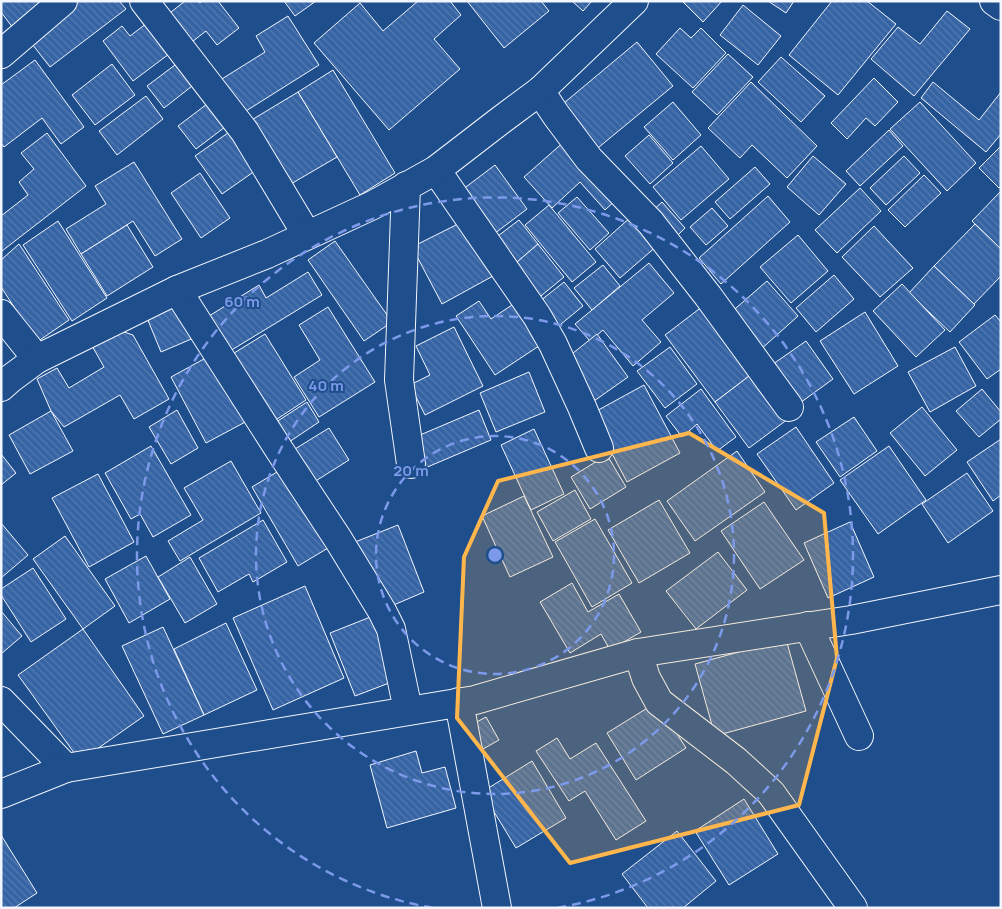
<svg xmlns="http://www.w3.org/2000/svg" width="1002" height="909" font-family="Manrope,sans-serif">
  <style>
    .building { fill: url(#building-back-hatch); stroke: #f2f6ff }
    .lines { fill: none; stroke-linecap: round; stroke-linejoin: round }
    .minor-casing { stroke: #f2f6ff; stroke-width: 30 }
    .minor { stroke: #1f4e8c; stroke-width: 28 }
    .marked { fill: #ffb74d; fill-opacity: 0.2; stroke: #ffb74d; stroke-width: 4; stroke-linejoin: round }
    .ring { fill: none; stroke: #7d9aea; stroke-width: 2.5; stroke-dasharray: 9 6 }
    .centre { fill: #7d9aea; stroke: #1f4e8c; stroke-width: 2.5 }
    .ring-label { font-size: 15px; text-anchor: middle; font-weight: bold; fill: #7d9aea; stroke: #1f4e8c; stroke-width: 4; stroke-linejoin: round; paint-order: stroke }
  </style>
  <defs>
    <pattern id="building-back-hatch" width="6" height="6" patternUnits="userSpaceOnUse" patternTransform="scale(1.25)"><rect width="6" height="6" fill="#3563a3"/><path d="M-1 5l2 2M0 0l6 6M5-1l2 2" fill="none" stroke="#537ab1"/></pattern>
  </defs>
  <rect width="100%" height="100%" fill="#1f4e8c"/>
  <g class="building">
    <polygon points="1,1 49,1 13,28 1,12"/>
    <polygon points="79,1 119,1 126,9 50,67 29,40"/>
    <polygon points="185,1 199,1 200,3 202,1 218,1 239,28 217,45 206,31 188,45 166,16"/>
    <polygon points="284,1 316,1 295,16"/>
    <polygon points="418,1 450,1 461,15 434,39 460,69 389,130 314,43 360,3 383,31"/>
    <polygon points="467,1 541,1 549,11 504,48"/>
    <polygon points="572,1 592,1 583,11"/>
    <polygon points="682,1 722,1 703,22"/>
    <polygon points="768,1 794,1 786,13"/>
    <polygon points="832,1 867,1 896,24 838,95 789,55"/>
    <polygon points="743,5 781,36 758,65 720,35"/>
    <polygon points="947,11 970,29 914,96 871,59 898,27 920,44"/>
    <polygon points="288,16 319,65 238,116 217,82 265,52 256,36"/>
    <polygon points="151,20 173,51 133,81 103,41 122,26 130,36"/>
    <polygon points="680,28 691,38 701,28 726,53 693,88 656,54"/>
    <polygon points="637,42 673,86 593,152 558,108"/>
    <polygon points="728,54 753,77 717,115 692,92"/>
    <polygon points="781,57 825,96 801,122 758,82"/>
    <polygon points="35,60 84,127 61,144 42,118 4,147 1,143 1,85"/>
    <polygon points="179,62 196,83 164,108 147,86"/>
    <polygon points="112,64 135,95 95,125 72,95"/>
    <polygon points="333,70 395,173 360,195 298,92"/>
    <polygon points="874,78 898,102 875,126 866,118 847,139 831,123"/>
    <polygon points="751,82 817,146 787,178 752,145 740,158 708,128"/>
    <polygon points="933,82 979,120 1001,92 1001,134 986,152 921,98"/>
    <polygon points="298,92 337,157 284,188 245,124"/>
    <polygon points="146,96 163,119 117,155 99,131"/>
    <polygon points="215,98 233,121 196,149 178,126"/>
    <polygon points="673,102 701,135 673,160 644,127"/>
    <polygon points="920,102 976,163 947,191 890,129"/>
    <polygon points="235,128 262,166 222,194 195,156"/>
    <polygon points="889,130 903,146 860,186 846,171"/>
    <polygon points="47,133 86,186 2,251 1,250 1,216 28,195 19,182 34,169 21,153"/>
    <polygon points="649,135 673,163 650,184 625,156"/>
    <polygon points="566,140 618,198 605,210 580,182 552,208 524,177"/>
    <polygon points="701,146 729,179 681,220 653,187"/>
    <polygon points="1001,146 1001,186 999,188 979,168"/>
    <polygon points="813,156 846,184 819,215 787,187"/>
    <polygon points="904,156 920,173 886,205 870,188"/>
    <polygon points="134,162 182,239 155,256 133,221 81,254 66,229 106,204 95,186"/>
    <polygon points="495,165 527,209 490,237 458,193"/>
    <polygon points="755,167 770,184 730,219 715,202"/>
    <polygon points="200,173 230,218 201,238 171,193"/>
    <polygon points="924,175 941,193 905,227 888,210"/>
    <polygon points="860,188 881,211 837,253 815,230"/>
    <polygon points="1001,191 1001,249 972,221"/>
    <polygon points="768,196 790,222 721,284 699,258"/>
    <polygon points="577,197 609,233 590,250 558,213"/>
    <polygon points="662,202 685,228 672,241 648,215"/>
    <polygon points="549,205 596,262 572,282 525,225"/>
    <polygon points="712,208 728,226 706,245 690,227"/>
    <polygon points="632,216 658,245 620,278 595,249"/>
    <polygon points="519,220 538,244 510,268 490,242"/>
    <polygon points="58,221 107,298 72,321 23,245"/>
    <polygon points="464,221 493,276 442,304 412,247"/>
    <polygon points="975,224 1001,249 1001,276 974,304 934,266"/>
    <polygon points="127,225 153,267 107,296 81,254"/>
    <polygon points="874,226 913,268 880,297 842,257"/>
    <polygon points="798,235 828,271 791,303 760,267"/>
    <polygon points="335,241 392,322 364,341 308,260"/>
    <polygon points="19,244 69,320 37,342 1,287 1,260"/>
    <polygon points="538,244 564,277 536,300 510,268"/>
    <polygon points="649,263 674,293 642,320 661,342 633,366 603,330 590,341 575,324"/>
    <polygon points="603,265 620,286 592,310 574,288"/>
    <polygon points="934,266 975,305 950,332 909,293"/>
    <polygon points="308,272 322,295 230,351 209,316 259,285 266,298"/>
    <polygon points="834,275 854,299 816,332 796,308"/>
    <polygon points="767,281 798,316 759,351 728,315"/>
    <polygon points="564,282 583,306 555,329 535,305"/>
    <polygon points="902,284 945,330 916,357 873,311"/>
    <polygon points="181,298 196,337 161,352 145,313"/>
    <polygon points="521,299 548,340 495,375 456,316 479,301 491,319"/>
    <polygon points="707,303 757,370 715,402 665,335"/>
    <polygon points="328,307 375,382 319,417 294,377 320,360 299,325"/>
    <polygon points="865,312 898,366 854,394 820,341"/>
    <polygon points="995,315 1001,322 1001,369 987,379 959,342"/>
    <polygon points="454,327 483,386 425,415 410,385 430,375 416,346"/>
    <polygon points="115,329 133,335 169,399 134,419 120,395 64,427 51,411 37,379 57,368 69,388 104,367 91,344"/>
    <polygon points="265,334 306,400 268,425 226,358"/>
    <polygon points="597,334 628,377 594,401 568,357"/>
    <polygon points="806,341 833,379 793,408 766,369"/>
    <polygon points="670,347 697,384 665,408 637,371"/>
    <polygon points="955,347 976,386 930,412 908,372"/>
    <polygon points="213,354 249,420 206,443 171,377"/>
    <polygon points="757,370 792,416 749,448 715,402"/>
    <polygon points="529,372 545,412 496,432 480,393"/>
    <polygon points="644,385 680,453 627,482 591,414"/>
    <polygon points="701,389 736,437 717,451 697,424 682,437 666,416"/>
    <polygon points="982,389 1001,412 1001,419 979,437 956,411"/>
    <polygon points="307,402 319,422 283,446 270,426"/>
    <polygon points="922,407 957,450 925,476 890,433"/>
    <polygon points="177,410 198,448 171,464 149,427"/>
    <polygon points="479,410 491,440 425,468 413,438"/>
    <polygon points="51,411 73,451 30,474 9,435"/>
    <polygon points="854,417 877,451 840,477 816,442"/>
    <polygon points="796,427 834,483 796,510 757,454"/>
    <polygon points="329,428 349,460 314,482 295,449"/>
    <polygon points="534,429 564,494 531,510 501,445"/>
    <polygon points="1001,439 1001,495 993,501 967,462"/>
    <polygon points="151,446 191,515 153,537 140,514 131,519 105,473"/>
    <polygon points="889,446 926,500 878,534 840,480"/>
    <polygon points="737,451 765,492 695,541 667,501"/>
    <polygon points="1,454 16,473 1,485"/>
    <polygon points="607,455 626,487 590,509 571,477"/>
    <polygon points="231,461 261,513 180,561 168,541 203,520 184,488"/>
    <polygon points="287,466 333,545 298,566 252,487"/>
    <polygon points="967,473 993,511 948,543 922,504"/>
    <polygon points="98,474 134,542 89,567 52,498"/>
    <polygon points="575,490 591,519 553,541 537,512"/>
    <polygon points="524,496 553,557 510,577 482,516"/>
    <polygon points="659,500 690,553 639,583 608,530"/>
    <polygon points="764,502 804,560 760,589 721,531"/>
    <polygon points="595,519 632,583 592,607 555,542"/>
    <polygon points="263,520 287,562 253,582 249,574 218,592 199,558"/>
    <polygon points="850,522 874,577 828,598 804,543"/>
    <polygon points="1,523 28,555 1,578"/>
    <polygon points="398,525 424,592 382,610 355,542"/>
    <polygon points="65,536 115,606 83,629 33,559"/>
    <polygon points="718,552 747,590 696,629 666,591"/>
    <polygon points="146,556 170,599 129,623 105,579"/>
    <polygon points="190,557 217,604 185,623 158,577"/>
    <polygon points="33,568 66,619 31,642 1,595 1,589"/>
    <polygon points="572,583 588,612 619,594 641,632 610,650 601,634 570,653 540,602"/>
    <polygon points="305,586 344,678 273,710 233,618"/>
    <polygon points="1,611 22,636 1,654"/>
    <polygon points="373,616 397,680 355,696 330,633"/>
    <polygon points="226,623 257,690 204,715 174,649"/>
    <polygon points="163,627 204,715 163,734 122,646"/>
    <polygon points="83,629 144,716 80,761 18,675"/>
    <polygon points="786,639 806,711 715,736 695,664"/>
    <polygon points="657,702 686,748 636,780 607,733"/>
    <polygon points="486,717 499,740 483,749 469,726"/>
    <polygon points="557,738 570,759 596,743 646,821 616,840 585,791 569,801 536,751"/>
    <polygon points="416,751 422,773 445,767 456,808 387,828 370,765"/>
    <polygon points="532,761 566,818 516,848 482,792"/>
    <polygon points="744,799 778,854 729,885 695,831"/>
    <polygon points="677,831 716,881 683,908 648,908 622,874"/>
    <polygon points="1,835 37,893 14,908 1,908"/>
  </g>
  <g class="lines">
    <defs>
      <g id="minor">
        <polyline points="144,1 245,132 307,235"/>
        <polyline points="994,1 1001,6"/>
        <polyline points="1,54 63,1"/>
        <polyline points="540,91 556,115 589,159 651,223 708,296 789,407"/>
        <polyline points="436,170 537,316 553,344 582,407 599,448"/>
        <polyline points="406,186 399,380 411,464"/>
        <polyline points="177,290 280,451 338,539 382,611 391,629 408,710"/>
        <polyline points="1,314 37,359"/>
        <polyline points="1,387 10,379 37,359 177,290 267,254 373,205 436,170 501,120 540,91 634,1"/>
        <polyline points="808,626 859,736"/>
        <polyline points="638,653 646,678 659,702 736,761 771,793 853,908"/>
        <polyline points="1,701 66,768"/>
        <polyline points="459,702 497,908"/>
        <polyline points="1,794 66,768 475,700 638,653 851,620 1001,590"/>
      </g>
    </defs>
    <use href="#minor" class="minor-casing"/>
    <use href="#minor" class="minor"/>
  </g>
  <path class="marked" d="M689,433l135,80 13,145 -38,147 -229,58 -113,-145 7,-161 34,-76z"/>
  <g class="ring">
    <circle cx="495" cy="555" r="119"/>
    <circle cx="495" cy="555" r="239"/>
    <path d="M433 908A358 358 0 1 1 557 908"/>
  </g>
  <circle cx="495" cy="555" r="8" class="centre"/>
  <g class="ring-label">
    <text x="242" y="307">60 m</text>
    <text x="326" y="391">40 m</text>
    <text x="411" y="476">20 m</text>
  </g>
  <rect width="1002" height="909" fill="none" stroke="#f2f6ff" stroke-width="5"/>
</svg>
